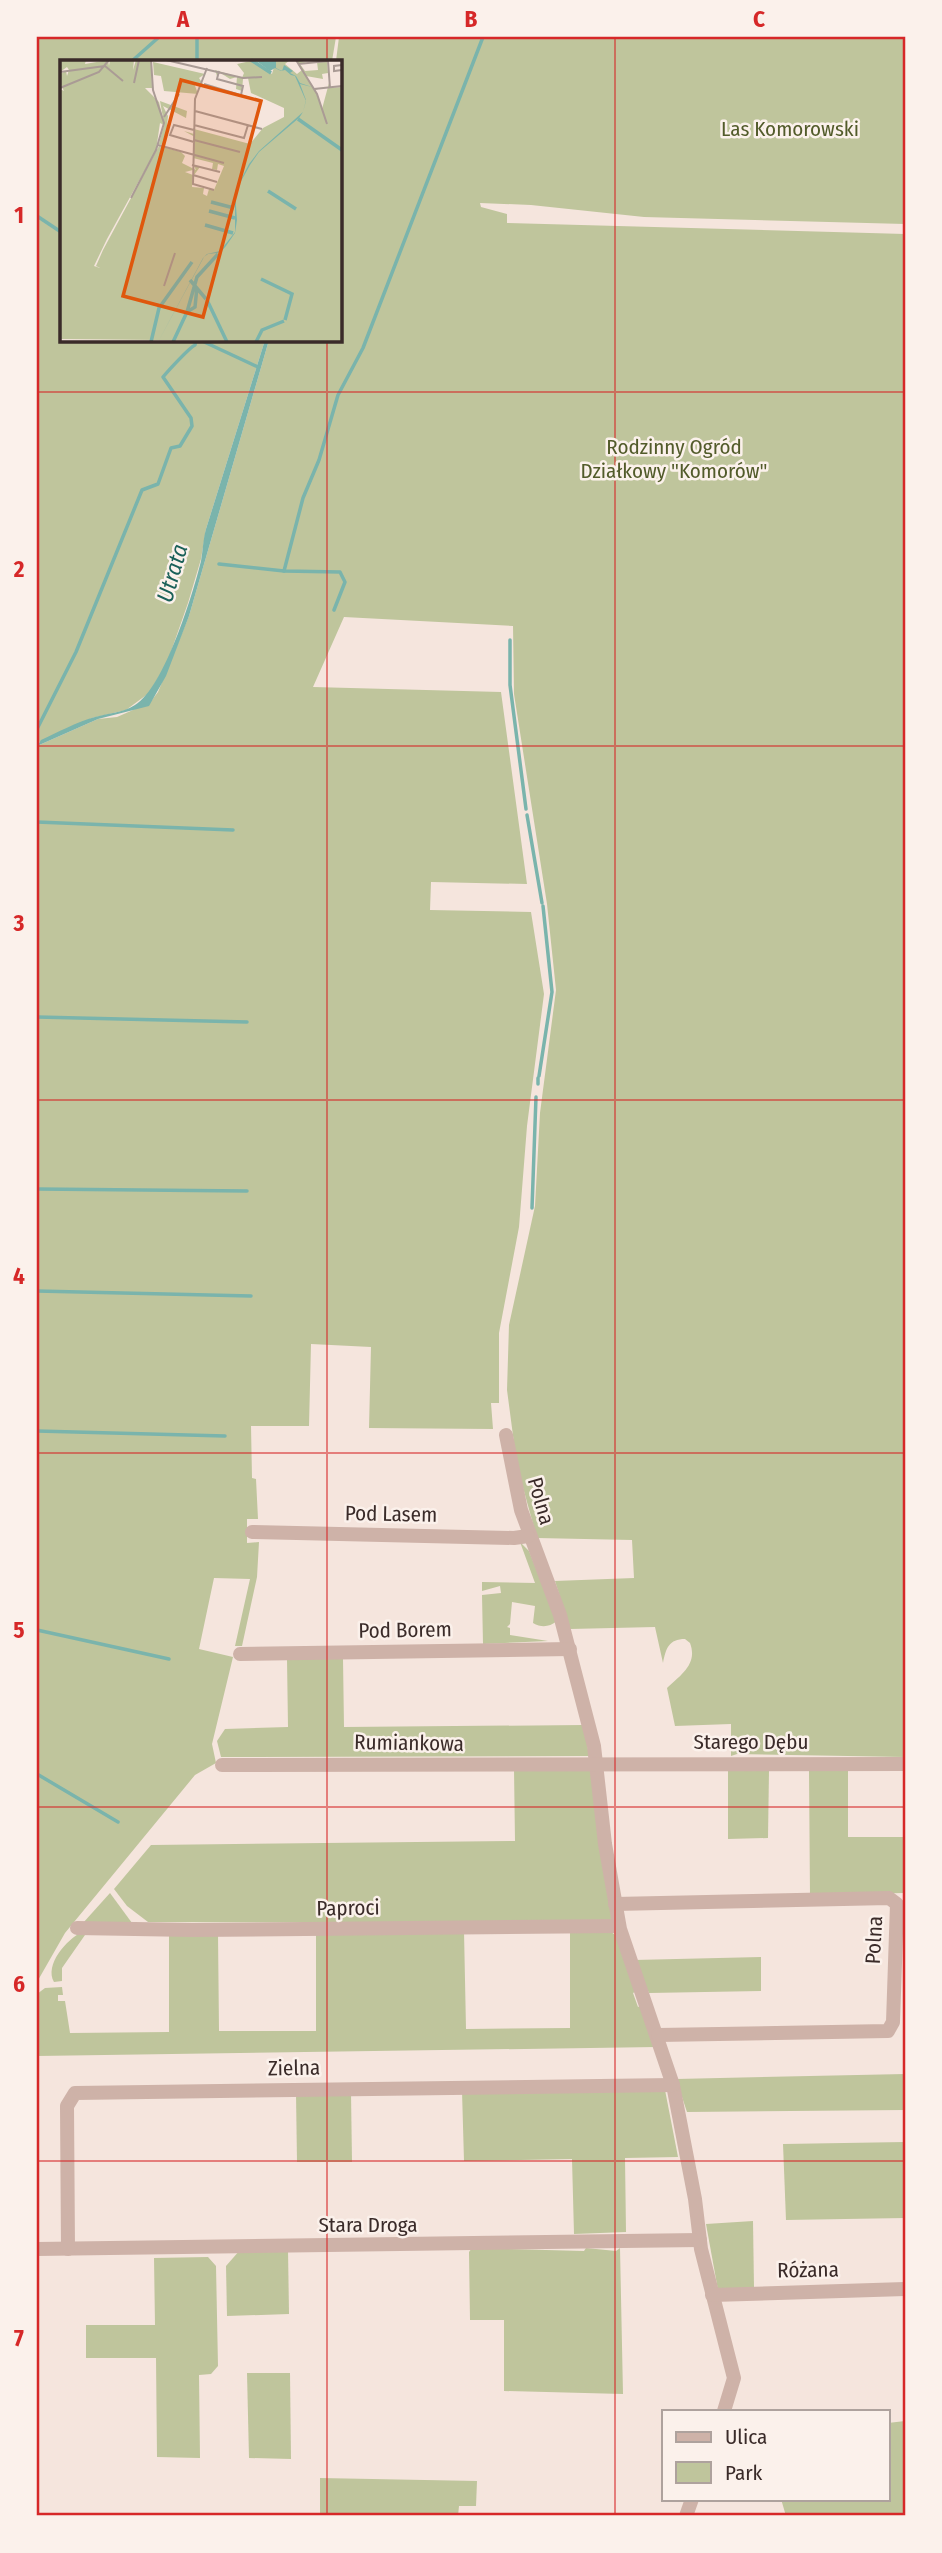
<svg xmlns="http://www.w3.org/2000/svg" width="942" height="2553" font-family="'Fira Sans Condensed',sans-serif">
  <style>
    .green { fill: #bfc59c }
    .water { fill: #7ab4ac }
    .lines { fill: none; stroke-linecap: round; stroke-linejoin: round }
    .stream { stroke: #7ab4ac; stroke-width: 3.5 }
    .minor { stroke: #ceb2a8; stroke-width: 14 }
    .grid { fill: none; stroke: #d62828; stroke-width: 2; stroke-opacity: 0.55 }
    .labels { text-anchor: middle; dominant-baseline: central; stroke-width: 5; stroke-linejoin: round; paint-order: stroke }
    .park-label { font-size: 21px; fill: #525b2a; stroke: #fbf1eb }
    .street-label { font-size: 21px; fill: #3a2b29; stroke: #fbf1eb }
    .water-label { font-size: 23px; font-style: italic; fill: #1a6058; stroke: #fbf1eb }
    .inset-river { fill: none; stroke: #7ab4ac; stroke-width: 3.5 }
    .inset-road { fill: none; stroke: #aa9b95; stroke-width: 2 }
    .view { fill: #df570d; fill-opacity: 0.15; stroke: #df570d; stroke-width: 3.5 }
    .inset-edge { fill: none; stroke: #3a2b29; stroke-width: 3.5 }
    .neatline { fill: none; stroke: #d62828; stroke-width: 2.5 }
    .grid-label { font-size: 23px; text-anchor: middle; font-weight: bold; fill: #d62828 }
  </style>
  <rect width="100%" height="100%" fill="#f5e5dd"/>
  <g class="green">
    <polygon points="37,37 336,37 332,61 61,61 61,340 265,340 206,529 201,559 188,603 167,663 149,693 126,710 92,718 37,743"/>
    <path d="M339,37h566v187l-261,-7 -113,-12 -51,-2 1,4 26,7v9l398,11v1523l-168,-3 -6,2v-32l-56,2 -8,-38c14,-13 31,-24 23,-45l-5,-4c-16,0 -19,9 -22,24l-8,-36 -85,2 -15,-48 79,-3 -2,-38 -95,-2 -20,-72 -10,-76 2,-65 26,-119 5,-93 16,-123 -9,-86 -33,-210 -1,-68 -169,-9 -31,70 188,5 26,192 -96,-2 -1,28 101,2 13,82 -17,132 -8,101 -20,106v70h-8l2,26 -124,-1 2,-81 -60,-3 -2,82h-58l1,52 4,1 2,40h-11v24l12,-1 -2,35 -15,69h-7l15,-67 -36,-1 -15,71 34,8 -21,87 4,19 -21,12 -130,158 -28,49v-1236l61,-27 19,-2 16,-7 19,-10 6,-8 31,-76 80,-276h71v-279h-4z"/>
    <path d="M520,1542l9,9 28,70c-8,6 -15,7 -24,2l2,-17 -23,-4 -2,22 -3,3 3,1v7l38,6 -65,3 -1,-49 19,-2 -1,-7 -18,5v-9l53,1z"/>
    <polygon points="287,1659 343,1659 344,1727 584,1725 589,1756 221,1757 217,1741 225,1729 288,1727"/>
    <polygon points="590,1767 614,1923 148,1922 127,1906 114,1889 151,1845 515,1841 514,1769"/>
    <polygon points="728,1769 769,1770 768,1838 728,1839"/>
    <polygon points="848,1770 848,1837 905,1837 903,1893 810,1895 809,1771"/>
    <polygon points="110,1893 132,1923 83,1923"/>
    <polygon points="570,1930 608,1930 617,1936 637,1991 633,1993 638,2007 642,2005 656,2047 37,2056 37,1994 45,1988 62,1987 63,1995 58,1995 58,2001 65,2001 70,2033 169,2032 169,1935 218,1934 219,2031 316,2031 316,1933 464,1931 466,2029 570,2028"/>
    <path d="M82,1932l34,3h-31l-23,33v13l-8,1c-10,-17 13,-43 28,-50z"/>
    <polygon points="761,1957 761,1991 649,1993 634,1960"/>
    <polygon points="905,2074 905,2110 687,2112 676,2079"/>
    <polygon points="665,2090 678,2157 625,2158 626,2232 574,2234 572,2159 464,2161 462,2091"/>
    <polygon points="296,2093 351,2093 352,2162 297,2162"/>
    <polygon points="905,2142 905,2218 786,2220 783,2144"/>
    <polygon points="753,2221 754,2288 718,2290 706,2224"/>
    <polygon points="472,2248 584,2251 586,2248 616,2251 620,2248 623,2394 504,2391 504,2320 470,2320 469,2252"/>
    <polygon points="240,2250 288,2250 289,2314 227,2316 226,2266"/>
    <polygon points="208,2257 216,2266 218,2366 211,2374 199,2375 200,2458 157,2457 156,2358 86,2358 86,2325 155,2325 154,2258"/>
    <polygon points="247,2373 290,2373 291,2459 249,2458"/>
    <polygon points="905,2421 905,2516 786,2516 781,2499 888,2499 888,2423"/>
    <polygon points="320,2478 477,2481 476,2506 459,2506 458,2516 320,2516"/>
  </g>
  <path class="water" d="M265,340h4l-80,276 -23,60 -17,30 -51,13 -61,27 4,-6c17,-8 36,-18 54,-23 14,-4 27,-4 40,-12 29,-17 58,-111 66,-144 2,-11 2,-21 5,-32z"/>
  <g class="lines">
    <g class="stream">
      <polyline points="132,61 159,37"/>
      <polyline points="197,61 197,37"/>
      <polyline points="37,216 61,232"/>
      <polyline points="200,340 258,367"/>
      <polyline points="219,564 284,571 340,572 345,582 334,610"/>
      <polyline points="284,571 303,498 319,460 338,395 363,348 483,37"/>
      <polyline points="510,640 510,685 526,809"/>
      <path d="M37,729l39,-77 66,-162 16,-6 13,-36 9,-2 12,-20 -1,-8 -28,-41c5,-6 26,-29 32,-32l1,-5"/>
      <polyline points="527,815 542,903"/>
      <polyline points="37,822 233,830"/>
      <polyline points="37,1017 247,1022"/>
      <polyline points="539,1076 552,992 543,906"/>
      <polyline points="538,1084 538,1078"/>
      <polyline points="37,1189 247,1191"/>
      <polyline points="532,1208 536,1097"/>
      <polyline points="37,1291 251,1296"/>
      <polyline points="37,1431 225,1436"/>
      <polyline points="37,1630 169,1659"/>
      <polyline points="37,1774 118,1822"/>
    </g>
    <g class="minor">
      <polyline points="506,1435 521,1510 560,1615 594,1746 605,1844 620,1929 673,2085 695,2199 701,2249 734,2378 724,2411"/>
      <polyline points="252,1532 514,1538 528,1536"/>
      <polyline points="240,1654 570,1649"/>
      <polyline points="222,1765 905,1764"/>
      <polyline points="615,1904 889,1898 897,1904 893,2022 888,2031 658,2035"/>
      <polyline points="77,1928 192,1930 619,1926"/>
      <polyline points="37,2249 700,2240"/>
      <polyline points="68,2249 67,2106 75,2093 673,2085"/>
      <polyline points="712,2295 905,2289"/>
      <polyline points="686,2516 692,2499"/>
    </g>
  </g>
  <path class="grid" d="M327,37v24M615,37v2479M327,340v2176M37,392h868M37,746h868M37,1100h868M37,1453h868M37,1807h868M37,2161h868"/>
  <g class="labels">
    <g class="park-label">
      <text x="790" y="129">Las Komorowski</text>
      <text x="674" y="447">Rodzinny Ogród<tspan x="674" dy="24">Działkowy "Komorów"</tspan></text>
    </g>
    <g class="street-label">
      <text transform="translate(541 1501) rotate(74)">Polna</text>
      <text transform="translate(391 1514) rotate(1)">Pod Lasem</text>
      <text transform="translate(405 1630) rotate(-1)">Pod Borem</text>
      <text x="751" y="1742">Starego Dębu</text>
      <text transform="translate(409 1743) rotate(1)">Rumiankowa</text>
      <text transform="translate(348 1908) rotate(-1)">Paproci</text>
      <text transform="translate(874 1940) rotate(-87)">Polna</text>
      <text transform="translate(294 2068) rotate(-1)">Zielna</text>
      <text x="368" y="2225">Stara Droga</text>
      <text transform="translate(808 2270) rotate(-1)">Różana</text>
    </g>
    <g class="water-label">
      <text transform="translate(172 573) rotate(-74)">Utrata</text>
    </g>
  </g>
  <g transform="translate(60 60)">
    <rect width="282" height="282" fill="#f5e5dd"/>
    <path d="M26,0l-1,4 23,-4 1,6 1,-6h24l-1,10 3,-10h15l1,28h-7l14,14 5,21 -4,-22 27,10 -1,7 -23,-12 5,10 -3,30 -6,-2 5,-19 -4,-2 -4,27 -49,89 -13,27 6,2 -4,-2 7,-16 56,-104 22,6 4,4 -3,7 14,7 -2,-4 6,1 -6,8 -1,-5 -8,2 8,3 -1,12 12,1 -1,6 4,2 2,-7 5,1 10,-24 -6,-2 -1,6 -5,-1 1,-6 -20,-5 2,-21 -11,-6 10,3v-5l56,15 13,-16 21,-11v-9l-33,-15 -3,-15 -5,1 -1,12 -6,-2 1,-12 -7,2 -11,-7 -2,4 -2,-6 27,8 2,-5 -10,-13 3,4 18,-4 17,14 4,-14h14l-5,4 12,10 5,-4 -6,-10 11,3 -7,1 5,7 13,-1 -1,-8 10,-1 1,12 -6,1 1,5 -17,-3 8,12h7l-6,2 7,19 7,-26 1,5 12,-1v255l-282,-3v-250l4,2 -4,-8v-9l6,-3 1,5 2,-6 -2,-3 -7,5v-11zM93,2l52,12 -6,4 4,6 -9,-1 4,11 -34,-3 -3,-15 -7,-1z" fill="#bfc59c"/>
    <path d="M195,0h21v8l6,3 2,-6 9,6 -3,2 6,3 4,7 12,4 -12,-3 6,16 -3,12 -4,6 -6,5 -34,29 -9,13 -15,27 2,28 -2,13 -9,13 -5,6 -4,1 -9,1 -4,3 -46,85 45,-84 4,-4 13,-3 15,-19v-41l14,-27 10,-13 44,-39 3,-11 -11,-25 -4,-1 -6,-5 -4,1 -6,-3 -5,3z" fill="#7ab4ac"/>
    <path class="inset-river" d="M191,0l20,13M238,59l44,31M208,131l28,18M151,142l23,6M149,151l26,7M145,165l28,8M201,219l31,15 -7,26M130,220l16,19M147,240l20,42M127,252l10,-35 21,-23M91,282l8,-34 33,-46M113,282l14,-30 8,-5 2,-20M196,282l6,-12 22,-9"/>
    <path class="inset-road" d="M106,0l77,18 19,-1M236,0l21,34 10,30M268,1l2,27M238,4l30,-3M282,5l-8,1v5l8,-1M45,6l18,15M147,8l-12,31 -2,85 21,6M159,11l-2,8 26,7 -2,9M0,12l45,-6M74,23l5,-23M144,24l46,14M0,28l39,-16 10,-12M254,29l28,-3M135,51l67,18M104,57l15,-23M134,65l50,13 4,-13M134,70l-20,-5 -4,10 24,7M134,80l46,12M98,85l66,18M132,105l28,7M133,115l24,7M71,138l25,-48 8,-27 -11,-33 -2,-30M104,226l11,-33"/>
    <path class="view" d="M121,20l80,21 -58,216 -80,-21z"/>
    <rect width="282" height="282" class="inset-edge"/>
  </g>
  <rect width="942" height="2553" fill="none" stroke="#fbf1eb" stroke-width="77"/>
  <rect x="662" y="2410" width="228" height="91" fill="#fbf1eb" stroke="#aea29d" stroke-width="2"/>
  <rect x="676" y="2432" width="35" height="10" fill="#ceb2a8" stroke="#aea29d" stroke-width="2"/>
  <text x="725" y="2444" font-size="21" fill="#3a2b29">Ulica</text>
  <rect x="676" y="2462" width="35" height="21" fill="#bfc59c" stroke="#aea29d" stroke-width="2"/>
  <text x="725" y="2480" font-size="21" fill="#3a2b29">Park</text>
  <rect x="38" y="38" width="866" height="2476" class="neatline"/>
  <g class="grid-label">
    <text x="183" y="27">A</text>
    <text x="471" y="27">B</text>
    <text x="759" y="27">C</text>
    <text x="19" y="223">1</text>
    <text x="19" y="577">2</text>
    <text x="19" y="931">3</text>
    <text x="19" y="1284">4</text>
    <text x="19" y="1638">5</text>
    <text x="19" y="1992">6</text>
    <text x="19" y="2346">7</text>
  </g>
</svg>
